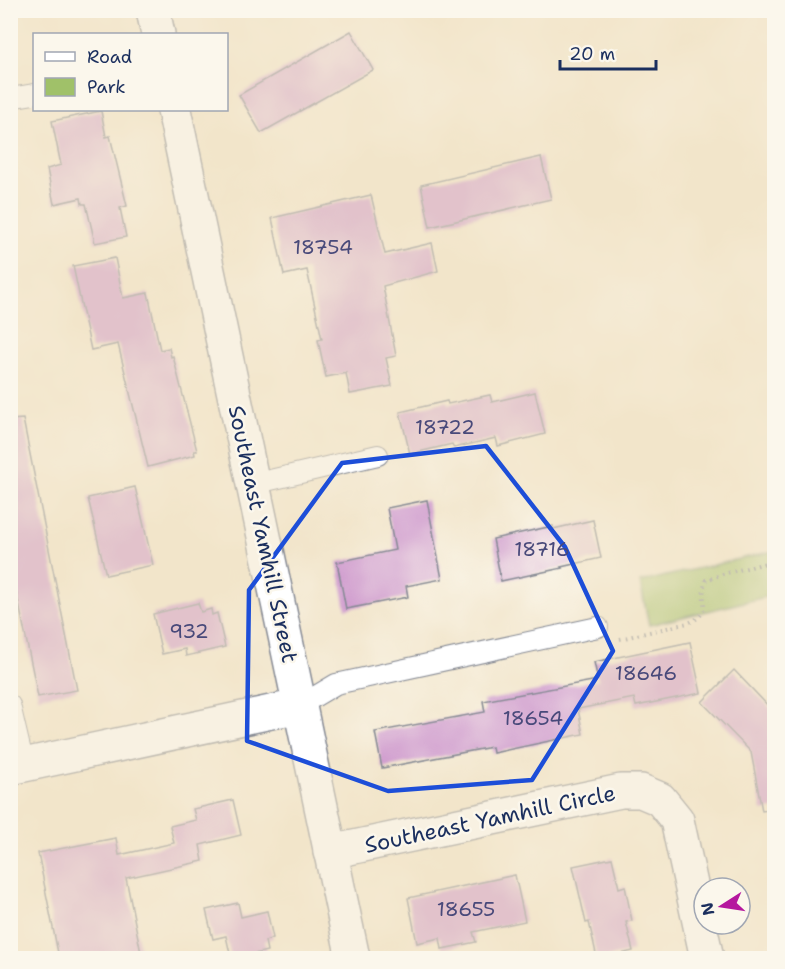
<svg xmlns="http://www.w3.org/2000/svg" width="785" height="969" font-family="'Shantell Sans',sans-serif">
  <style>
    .green { fill: #a0c169; stroke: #5e7864; stroke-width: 1.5 }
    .building { fill: #ce98cd }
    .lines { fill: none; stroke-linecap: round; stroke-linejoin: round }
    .service-casing { stroke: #868a94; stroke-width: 22 }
    .minor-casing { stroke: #868a94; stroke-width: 36 }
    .tertiary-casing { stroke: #868a94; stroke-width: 36 }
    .path { stroke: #868a94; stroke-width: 4; stroke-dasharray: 1.5 4.5; stroke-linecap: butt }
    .service { stroke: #fff; stroke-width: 20 }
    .minor { stroke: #fff; stroke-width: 33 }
    .tertiary { stroke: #fff; stroke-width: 33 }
    .marked { fill: none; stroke: #1d4ed8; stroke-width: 4.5; stroke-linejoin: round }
    .labels { text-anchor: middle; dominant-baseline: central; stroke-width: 5; stroke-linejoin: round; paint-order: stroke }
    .number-label { font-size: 20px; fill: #48497a }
    .street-label { font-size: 22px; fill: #1b2f5e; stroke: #fbf7ec }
  </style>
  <rect width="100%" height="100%" fill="#fbf7ec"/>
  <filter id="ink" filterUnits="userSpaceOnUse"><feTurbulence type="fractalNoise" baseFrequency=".0167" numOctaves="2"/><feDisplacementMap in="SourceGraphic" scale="12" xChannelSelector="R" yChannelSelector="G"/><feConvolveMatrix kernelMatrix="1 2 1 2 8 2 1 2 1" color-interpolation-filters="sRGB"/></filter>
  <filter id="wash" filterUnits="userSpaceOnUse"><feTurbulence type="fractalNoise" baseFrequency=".008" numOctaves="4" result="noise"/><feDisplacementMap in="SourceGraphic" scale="24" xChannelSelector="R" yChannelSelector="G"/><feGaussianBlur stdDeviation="1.35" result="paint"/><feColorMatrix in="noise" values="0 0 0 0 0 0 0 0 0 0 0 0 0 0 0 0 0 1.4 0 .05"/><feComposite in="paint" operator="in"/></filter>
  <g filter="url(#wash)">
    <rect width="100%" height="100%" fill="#f2e5cb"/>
    <polygon class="green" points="774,551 774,595 649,625 640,582"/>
    <g id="blocks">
      <g class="building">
        <polygon points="351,31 373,70 261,133 239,95"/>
        <polygon points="101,111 106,137 110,136 127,206 120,208 126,237 95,243 86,204 82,204 81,198 54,204 47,169 61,165 52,121"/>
        <polygon points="541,157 551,199 430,227 421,185"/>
        <polygon points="371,195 385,254 432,243 438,271 383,286 396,356 386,358 392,386 350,394 346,373 326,377 318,340 322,339 307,270 284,275 272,218"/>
        <polygon points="115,258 123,298 148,293 160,350 169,348 171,357 173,356 197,451 194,451 195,455 148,467 118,344 91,350 73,266"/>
        <polygon points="535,392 545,434 498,446 496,438 454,448 452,444 410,454 400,412 447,401 448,404 490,395 492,402"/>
        <polygon points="23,419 77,690 38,697 10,560 10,420"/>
        <polygon points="135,487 153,565 106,575 88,498"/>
        <polygon points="427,500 442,579 406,586 408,597 346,609 337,562 395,550 387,508"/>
        <polygon points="593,520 601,558 561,567 562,568 501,581 493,539 553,526 553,529"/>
        <polygon points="198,603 201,612 211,609 212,615 217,613 225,647 186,656 185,649 162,654 153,614"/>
        <polygon points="690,642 701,693 636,706 634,698 578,709 583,734 493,753 492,747 382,768 375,732 485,712 483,701 598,680 594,662"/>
        <polygon points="734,670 774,712 774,809 762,811 751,752 702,702"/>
        <polygon points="233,800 241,835 200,845 203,861 126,878 142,958 59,958 38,853 116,838 119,855 174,843 170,826 196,820 193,809"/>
        <polygon points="612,858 619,888 625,886 632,921 626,922 633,951 604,958 597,958 589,922 586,923 573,866"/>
        <polygon points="515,875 525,921 473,932 476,942 442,949 440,938 417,943 408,898"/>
        <polygon points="238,903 241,917 267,911 273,938 265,941 267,951 238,958 231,958 226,936 213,939 206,910"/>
      </g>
    </g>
  </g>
  <g filter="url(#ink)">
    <use href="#blocks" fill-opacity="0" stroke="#868a94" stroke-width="1.5"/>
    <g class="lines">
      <defs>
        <g id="service">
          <polyline points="10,98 34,94"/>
          <polyline points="253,484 378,455"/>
          <polyline points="10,705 24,765"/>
          <polyline points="299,706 336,684 598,627"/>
        </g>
        <g id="minor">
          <polyline points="10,768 299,706"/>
          <polyline points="330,852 621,791 641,791 660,799 677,820 707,958"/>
        </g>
        <g id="tertiary">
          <polyline points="153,10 158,34"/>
          <polyline points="174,110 353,958"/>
        </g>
      </defs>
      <use href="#service" class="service-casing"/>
      <use href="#minor" class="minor-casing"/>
      <use href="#tertiary" class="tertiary-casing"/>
      <path class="path" d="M620,639l68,-16c27,-11 10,-23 18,-43l17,-6 51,-13"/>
      <use href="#service" class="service"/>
      <use href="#minor" class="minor"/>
      <use href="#tertiary" class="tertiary"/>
    </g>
  </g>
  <path d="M0 0H785V969H0ZM486,446l79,101 48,104 -81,129 -144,11 -141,-50 2,-151 93,-127z" fill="#f2e5cb" fill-opacity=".55" fill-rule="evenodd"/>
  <path class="marked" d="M486,446l79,101 48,104 -81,129 -144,11 -141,-50 2,-151 93,-127z"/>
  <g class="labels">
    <g class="number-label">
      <text x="323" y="247">18754</text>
      <text x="445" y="427">18722</text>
      <text x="542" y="549">18716</text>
      <text x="189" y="631">932</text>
      <text x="646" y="673">18646</text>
      <text x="533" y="718">18654</text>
      <text x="466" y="909">18655</text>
    </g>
    <g class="street-label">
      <text transform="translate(263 534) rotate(78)">Southeast Yamhill Street</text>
      <text transform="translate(490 819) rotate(-12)">Southeast Yamhill Circle</text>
    </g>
  </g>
  <rect width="785" height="969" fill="none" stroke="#fbf7ec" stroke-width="36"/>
  <rect x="33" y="33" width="195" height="78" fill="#fbf7ec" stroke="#a1a7b3" stroke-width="1.5"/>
  <rect x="45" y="52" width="30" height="9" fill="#ffffff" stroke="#a1a7b3" stroke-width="1.5"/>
  <text x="87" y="63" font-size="18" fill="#1b2f5e">Road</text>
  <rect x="45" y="78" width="30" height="18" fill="#a0c169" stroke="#a1a7b3" stroke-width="1.5"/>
  <text x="87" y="93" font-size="18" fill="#1b2f5e">Park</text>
  <g transform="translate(722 906) rotate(258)"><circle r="28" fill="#fbf7ec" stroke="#a1a7b3" stroke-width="1.5"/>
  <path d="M0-4.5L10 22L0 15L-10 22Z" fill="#b5179e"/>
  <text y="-9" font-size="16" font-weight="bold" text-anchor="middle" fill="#1b2f5e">N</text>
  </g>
  <path d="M560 60v9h96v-9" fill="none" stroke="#1b2f5e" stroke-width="3"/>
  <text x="569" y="60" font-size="18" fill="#1b2f5e" stroke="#fbf7ec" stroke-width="4.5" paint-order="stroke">20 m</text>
</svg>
